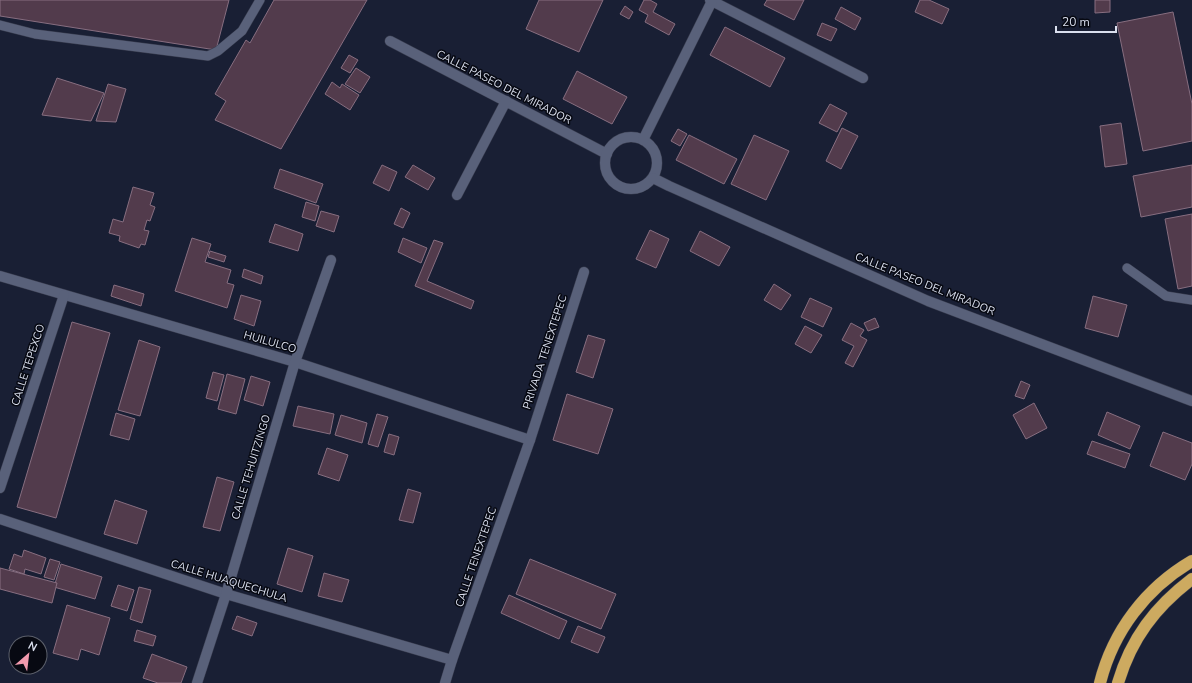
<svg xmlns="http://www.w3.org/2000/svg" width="1192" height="683" font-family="'Nunito Sans',sans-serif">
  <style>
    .building { fill: #523b4c; stroke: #876e80 }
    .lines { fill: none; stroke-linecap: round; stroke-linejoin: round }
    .service-casing { stroke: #383c4e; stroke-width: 10 }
    .minor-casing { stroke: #383c4e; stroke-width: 11 }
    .motorway-casing { stroke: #383c4e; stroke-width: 13 }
    .service { stroke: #59617a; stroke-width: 9 }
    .minor { stroke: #59617a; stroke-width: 10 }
    .motorway { stroke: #cdaa60; stroke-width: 12 }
    .labels { text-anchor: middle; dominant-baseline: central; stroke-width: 3; stroke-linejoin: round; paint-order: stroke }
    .street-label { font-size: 11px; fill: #dadfee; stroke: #070912 }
  </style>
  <rect width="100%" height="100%" fill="#191f34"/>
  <g class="building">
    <polygon points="0,0 229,0 216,50 0,16"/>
    <polygon points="274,0 367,0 281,149 215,120 226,101 215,94 246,40 250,43"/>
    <polygon points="539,0 603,0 579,52 526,29"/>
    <polygon points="644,0 650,0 657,4 653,12 675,24 669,35 645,22 648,15 639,10"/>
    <polygon points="767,0 804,0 794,20 764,5"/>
    <polygon points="920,0 929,0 949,9 942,24 915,12"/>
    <polygon points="1095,0 1110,0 1110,12 1095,13"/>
    <polygon points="625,6 633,12 629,19 620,14"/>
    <polygon points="841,7 861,18 855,30 835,19"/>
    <polygon points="1173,12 1192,104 1192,141 1143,151 1117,23"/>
    <polygon points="822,23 837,29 831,41 817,35"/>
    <polygon points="725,27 785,58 770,87 710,55"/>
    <polygon points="349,55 358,60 350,73 341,68"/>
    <polygon points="356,68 370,77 360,93 345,84"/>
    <polygon points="577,71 627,97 612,124 563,99"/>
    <polygon points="57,78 104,93 91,121 42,115"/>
    <polygon points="332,82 340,88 342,84 359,95 350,110 325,94"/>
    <polygon points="108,84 126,89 116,122 96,121"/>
    <polygon points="830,104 847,113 837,132 819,123"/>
    <polygon points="1121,123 1127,164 1105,167 1100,126"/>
    <polygon points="842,128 858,136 841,169 826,161"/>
    <polygon points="678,129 687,134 680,146 671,141"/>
    <polygon points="689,135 737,159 724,184 676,160"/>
    <polygon points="754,135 789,151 766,200 731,184"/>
    <polygon points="382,165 397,172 389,191 373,183"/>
    <polygon points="413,165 435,178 428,190 405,177"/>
    <polygon points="1192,165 1192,207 1141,217 1133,176"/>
    <polygon points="280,169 323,184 316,203 274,188"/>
    <polygon points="133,187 154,193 150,205 155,207 150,221 147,220 144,230 149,231 145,245 141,244 139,248 119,241 120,236 109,233 113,219 123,222"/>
    <polygon points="306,202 319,206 315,221 302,217"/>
    <polygon points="401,208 410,213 403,228 394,224"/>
    <polygon points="321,211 339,216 334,232 316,226"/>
    <polygon points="1192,214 1192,286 1178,289 1165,219"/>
    <polygon points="275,224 303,234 298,251 269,242"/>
    <polygon points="650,230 669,239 656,268 636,259"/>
    <polygon points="700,231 730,247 719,266 690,251"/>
    <polygon points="192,238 211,244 205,262 231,270 227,283 234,285 227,308 175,291"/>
    <polygon points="403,238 427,248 421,263 398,252"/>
    <polygon points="434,240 443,243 427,281 474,301 471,309 415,286"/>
    <polygon points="210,251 226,256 224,262 208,257"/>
    <polygon points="244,269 263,276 261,284 242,277"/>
    <polygon points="774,284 791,295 781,310 764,300"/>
    <polygon points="114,285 144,294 141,306 111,296"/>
    <polygon points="241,295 261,301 254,326 234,319"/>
    <polygon points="1093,296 1127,305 1118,337 1085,328"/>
    <polygon points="810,298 832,308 823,327 801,317"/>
    <polygon points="875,318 879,327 868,331 864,323"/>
    <polygon points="72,322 110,333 56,518 17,507"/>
    <polygon points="851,323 864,330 860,336 867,340 853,367 845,363 854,346 842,340"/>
    <polygon points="805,326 822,335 811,353 795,344"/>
    <polygon points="588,335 605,340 593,378 576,372"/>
    <polygon points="139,340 160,347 140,416 118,410"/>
    <polygon points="213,372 224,375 217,401 206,398"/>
    <polygon points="227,374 245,379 236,414 218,409"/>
    <polygon points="251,376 270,382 263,406 244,400"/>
    <polygon points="1021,381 1030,385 1024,399 1015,396"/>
    <polygon points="567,394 613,409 598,454 553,440"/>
    <polygon points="1034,403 1047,428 1026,439 1013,415"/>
    <polygon points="298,406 334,414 330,434 293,426"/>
    <polygon points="1107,412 1140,426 1130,449 1098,435"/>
    <polygon points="116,413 135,419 129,440 110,435"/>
    <polygon points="377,414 388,417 378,447 368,444"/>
    <polygon points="341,415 367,423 362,443 335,435"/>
    <polygon points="1163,432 1192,443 1192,464 1185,480 1150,466"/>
    <polygon points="389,434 399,437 394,455 384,452"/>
    <polygon points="1092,441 1130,454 1125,468 1087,454"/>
    <polygon points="327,448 348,455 339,481 318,474"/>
    <polygon points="217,477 234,482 220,531 203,527"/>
    <polygon points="408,489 421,493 413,523 399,520"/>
    <polygon points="115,500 147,511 137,544 104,534"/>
    <polygon points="288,548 313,556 302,592 277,584"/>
    <polygon points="24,550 46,558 41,574 25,569 24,574 9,569 14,554 22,557"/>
    <polygon points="50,559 60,562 54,580 44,577"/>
    <polygon points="530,559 616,594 601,629 516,594"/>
    <polygon points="61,564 102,577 95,599 54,587"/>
    <polygon points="0,568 57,583 52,603 0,589"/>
    <polygon points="324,573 349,580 342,602 318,596"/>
    <polygon points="118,585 134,590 127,611 111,606"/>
    <polygon points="139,587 151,590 142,623 130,619"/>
    <polygon points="509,595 567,621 559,639 501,613"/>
    <polygon points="67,605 110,618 99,655 81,649 78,660 53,653"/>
    <polygon points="237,616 257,623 252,636 232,629"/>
    <polygon points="578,626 605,637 598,653 571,642"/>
    <polygon points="137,630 156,636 153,646 134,641"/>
    <polygon points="152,654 187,667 181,683 158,683 143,678"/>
  </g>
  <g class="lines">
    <defs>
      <g id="service">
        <polyline points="0,25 35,34 208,56 218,51 242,31 260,0"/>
        <polyline points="1127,268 1166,296 1192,300"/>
      </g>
      <g id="minor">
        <polyline points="710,0 863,78"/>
        <polyline points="390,41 607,154"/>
        <circle cx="631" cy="163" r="26"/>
        <polyline points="643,140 712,1"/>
        <polyline points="653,178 669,186 928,301 1192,401"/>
        <polyline points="457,195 506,101"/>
        <polyline points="0,276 295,362 530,440"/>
        <polyline points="0,488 64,295"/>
        <polyline points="0,519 226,594 452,660"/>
        <polyline points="197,683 226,594 295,362 331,260"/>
        <polyline points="445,683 452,660 530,440 584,272"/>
      </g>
      <g id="motorway">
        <path d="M1100,683c13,-52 46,-95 92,-122"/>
        <path d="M1118,683c13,-44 37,-76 74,-104"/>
      </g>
    </defs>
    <use href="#service" class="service-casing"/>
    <use href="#minor" class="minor-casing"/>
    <use href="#motorway" class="motorway-casing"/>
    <use href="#service" class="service"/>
    <use href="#minor" class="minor"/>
    <use href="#motorway" class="motorway"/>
  </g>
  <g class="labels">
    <g class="street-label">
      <text transform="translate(504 87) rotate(27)">CALLE PASEO DEL MIRADOR</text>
      <text transform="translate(925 284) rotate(22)">CALLE PASEO DEL MIRADOR</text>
      <text transform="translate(270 342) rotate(16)">HUILULCO</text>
      <text transform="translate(545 352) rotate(-72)">PRIVADA TENEXTEPEC</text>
      <text transform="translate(28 365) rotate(-72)">CALLE TEPEXCO</text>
      <text transform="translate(251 467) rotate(-73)">CALLE TEHUITZINGO</text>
      <text transform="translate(476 557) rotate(-71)">CALLE TENEXTEPEC</text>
      <text transform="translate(229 581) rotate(17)">CALLE HUAQUECHULA</text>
    </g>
  </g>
  <g transform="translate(28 655) rotate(28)"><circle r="19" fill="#070912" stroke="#5b5f6a"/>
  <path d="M0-3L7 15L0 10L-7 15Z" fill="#f29aae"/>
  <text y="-6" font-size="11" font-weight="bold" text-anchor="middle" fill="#dadfee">N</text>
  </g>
  <path d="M1056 26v6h60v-6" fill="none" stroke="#dadfee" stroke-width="2"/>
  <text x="1062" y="26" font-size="12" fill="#dadfee" stroke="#070912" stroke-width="3" paint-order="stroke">20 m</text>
</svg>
